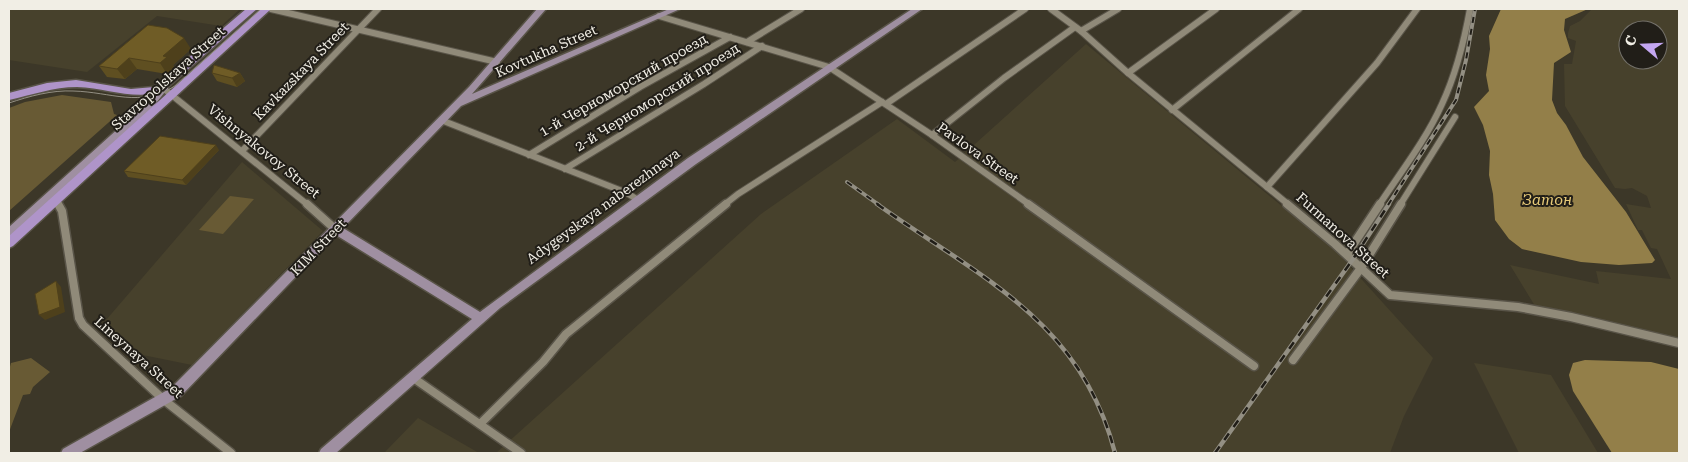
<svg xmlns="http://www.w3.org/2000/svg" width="1688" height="462" font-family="'Roboto Serif',serif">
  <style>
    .built { fill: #47412c; fill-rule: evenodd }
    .green { fill: #685a34 }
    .water { fill: #937f49 }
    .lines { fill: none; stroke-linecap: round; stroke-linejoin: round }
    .street-far1-casing { stroke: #595448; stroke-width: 8 }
    .street-casing { stroke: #595448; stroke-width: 11 }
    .secondary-casing { stroke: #595448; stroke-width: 3 }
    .primary-casing { stroke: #595448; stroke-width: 3 }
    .street-far1 { stroke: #908a79; stroke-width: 6 }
    .street { stroke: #908a79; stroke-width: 8 }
    .secondary { fill: #9f8fa1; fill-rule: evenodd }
    .primary { fill: #af94c9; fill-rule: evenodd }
    .tram { stroke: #938f83; stroke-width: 1 }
    .rail-far1-casing { stroke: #938f83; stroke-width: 4 }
    .rail-casing { stroke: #938f83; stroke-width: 4.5 }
    .rail-far1 { stroke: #211e18; stroke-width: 2; stroke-dasharray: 6; stroke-linecap: butt }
    .rail { stroke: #211e18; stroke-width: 2.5; stroke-dasharray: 8; stroke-linecap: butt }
    .wall { fill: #5f4f21 }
    .shaded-wall { fill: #4e401b }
    .building { fill: #6f5c26; stroke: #4e401b }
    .labels { text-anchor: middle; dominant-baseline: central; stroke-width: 4; stroke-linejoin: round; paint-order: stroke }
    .street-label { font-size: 14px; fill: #f1eee5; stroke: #211e18 }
    .water-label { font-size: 15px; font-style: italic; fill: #e7ca78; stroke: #211e18 }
  </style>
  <rect width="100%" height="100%" fill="#3c3728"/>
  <g class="built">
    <polygon points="9,9 240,9 221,26 157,16 87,72 9,60"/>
    <path d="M1592,9h87v331l-144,-34 -25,-41 89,19 -3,-13 75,8 -14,-30 -6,-1 -9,-18h-4l-12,-26 25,4 -4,-12 -15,-8 -7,1 -10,-1 -50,-82 -1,-42h8l4,-23 -8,-3v-5l2,-7 10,-5zM1628,30h30v30h-30z"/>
    <polygon points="1086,44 1335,250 1433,358 1404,416 1390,453 496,453 761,214 897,119 955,162"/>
    <polygon points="242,162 323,231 192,365 123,351 101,331 100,327"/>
    <polygon points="1474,363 1551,375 1598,453 1519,453"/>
    <polygon points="418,418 479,453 384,453"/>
  </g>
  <g class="green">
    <polygon points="62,95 111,102 114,114 117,115 9,211 9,108 25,102"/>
    <polygon points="230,196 254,199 223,234 199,230"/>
    <polygon points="31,358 50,372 33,387 30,394 23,395 9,432 9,370 11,363"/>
  </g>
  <g class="water">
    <polygon points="1501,9 1588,9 1565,19 1564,30 1571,52 1554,63 1552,100 1557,113 1566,125 1583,157 1626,212 1655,260 1652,263 1619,265 1581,262 1522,249 1509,239 1495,220 1493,194 1489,175 1490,151 1483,125 1474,107 1489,91 1486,75 1490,49 1489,36"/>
    <polygon points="1585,360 1651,362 1679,369 1679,453 1612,453 1573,391 1569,375 1573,363"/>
  </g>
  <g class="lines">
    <defs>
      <g id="street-far1">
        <polyline points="271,9 497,62"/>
        <polyline points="1051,9 1081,31 1128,73 1289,205"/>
        <polyline points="659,16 829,67 932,135 1030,205"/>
        <polyline points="1081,31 1118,9"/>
        <polyline points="747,42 801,9"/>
        <polyline points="1128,73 1216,9"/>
        <polyline points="163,88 308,205"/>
        <polyline points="886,104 1025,9"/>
        <polyline points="1172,110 1299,9"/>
        <polyline points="441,120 627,193 638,200"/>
        <polyline points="932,135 1004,78 1075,27"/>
        <polyline points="242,151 378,9"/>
        <polyline points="529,155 640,87 730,37"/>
        <polyline points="565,169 704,84 762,46"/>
        <polyline points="1267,187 1377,63 1417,9"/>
        <polyline points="56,199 59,205"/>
        <polyline points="724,205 738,194 882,102"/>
        <path d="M1379,205c21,-32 47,-65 63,-101 14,-30 22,-62 28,-95"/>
        <polyline points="1400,205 1455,117"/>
      </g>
      <g id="street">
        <polyline points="58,204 62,211 79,318 83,325 164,400 231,453"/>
        <polyline points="307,204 335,229"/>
        <polyline points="1028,204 1254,366"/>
        <polyline points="1287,204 1335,244 1390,295 1518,307 1571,317 1679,343"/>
        <polyline points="1347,254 1380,204"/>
        <polyline points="1293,360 1361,268 1401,204"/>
        <polyline points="412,377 521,453"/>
        <polyline points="480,424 543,362 566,334 726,204"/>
      </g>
      <g id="secondary">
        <polygon points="537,9 546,9 472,94 669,9 680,9 461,106 343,228 480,312 688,158 912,9 922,9 696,164 500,308 336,453 319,453 321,449 472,319 336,235 181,396 80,453 61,453 63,449 171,388 469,87"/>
        <polygon points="163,85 168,88 149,112 13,236 9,237 9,227 141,108 160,86"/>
      </g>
      <g id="primary">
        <path d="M246,9h11l-95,83c-30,8 -55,-4 -85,-5 -24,0 -45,8 -68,13v-7l38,-10 29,-3 55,9 23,-2z"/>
        <polygon points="261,9 271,9 13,246 9,248 9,236"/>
      </g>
    </defs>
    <use href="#street-far1" class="street-far1-casing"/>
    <use href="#street" class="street-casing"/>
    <use href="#secondary" class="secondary-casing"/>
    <use href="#primary" class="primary-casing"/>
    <use href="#street-far1" class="street-far1"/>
    <use href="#street" class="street"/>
    <use href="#secondary" class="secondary"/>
    <use href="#primary" class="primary"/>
    <path class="tram" d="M9,103c21,-7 43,-13 64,-12 39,1 66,17 102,-5l86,-77"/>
    <defs>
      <g id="rail-far1">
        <polyline points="847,182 879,205"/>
        <polyline points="1388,205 1456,100 1466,60 1475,9"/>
      </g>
      <g id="rail">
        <path d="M877,204c102,73 204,116 238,249"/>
        <polyline points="1215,453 1353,259 1389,204"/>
      </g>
    </defs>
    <use href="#rail-far1" class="rail-far1-casing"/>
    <use href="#rail" class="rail-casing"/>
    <use href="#rail-far1" class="rail-far1"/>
    <use href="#rail" class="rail"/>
  </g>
  <g class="wall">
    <polygon points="148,25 191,49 173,65 174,67 167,74 137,69 125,79 107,77 99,66"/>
    <polygon points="212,73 240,73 245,81 237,87 217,81"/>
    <polygon points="219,150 186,185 128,177 124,171"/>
  </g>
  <g class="shaded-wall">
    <polygon points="184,38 191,49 173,65 174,67 167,74 160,63 163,56"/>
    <polygon points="129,58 137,69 125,79 117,69"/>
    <polygon points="240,73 245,81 237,87 232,78"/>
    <polygon points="216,145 219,150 186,185 182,180"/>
    <polygon points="56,281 61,287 65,312 45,320 39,315"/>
  </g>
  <g class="building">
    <polygon points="148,25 167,28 184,38 163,56 167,57 160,63 129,58 117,69 99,66"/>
    <polygon points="214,65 240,73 232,78 212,73"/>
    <polygon points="160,136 216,145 182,180 124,171"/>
    <polygon points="56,281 60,307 39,315 35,294"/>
  </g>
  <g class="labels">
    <g class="street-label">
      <text transform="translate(546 51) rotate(-24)">Kovtukha Street</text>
      <text transform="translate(301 71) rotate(-46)">Kavkazskaya Street</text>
      <text transform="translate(168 78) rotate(-42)">Stavropolskaya Street</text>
      <text transform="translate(623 85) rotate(-30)">1-й Черноморский проезд</text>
      <text transform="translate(657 97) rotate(-32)">2-й Черноморский проезд</text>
      <text transform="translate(264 151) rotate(39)">Vishnyakovoy Street</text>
      <text transform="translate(978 153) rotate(35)">Pavlova Street</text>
      <text transform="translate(603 206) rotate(-36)">Adygeyskaya naberezhnaya</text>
      <text transform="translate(1343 235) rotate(42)">Furmanova Street</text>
      <text transform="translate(318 247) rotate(-46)">KIM Street</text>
      <text transform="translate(139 357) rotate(42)">Lineynaya Street</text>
    </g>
    <g class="water-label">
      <text x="1547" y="200">Затон</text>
    </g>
  </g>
  <rect width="1688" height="462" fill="none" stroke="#f1eee5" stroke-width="20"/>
  <g transform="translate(1643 45) rotate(289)"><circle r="24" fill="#211e18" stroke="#74716a"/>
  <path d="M0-4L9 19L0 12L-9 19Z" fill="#c4a7f1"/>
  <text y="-8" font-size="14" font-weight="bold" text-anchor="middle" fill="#f1eee5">С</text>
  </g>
</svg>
